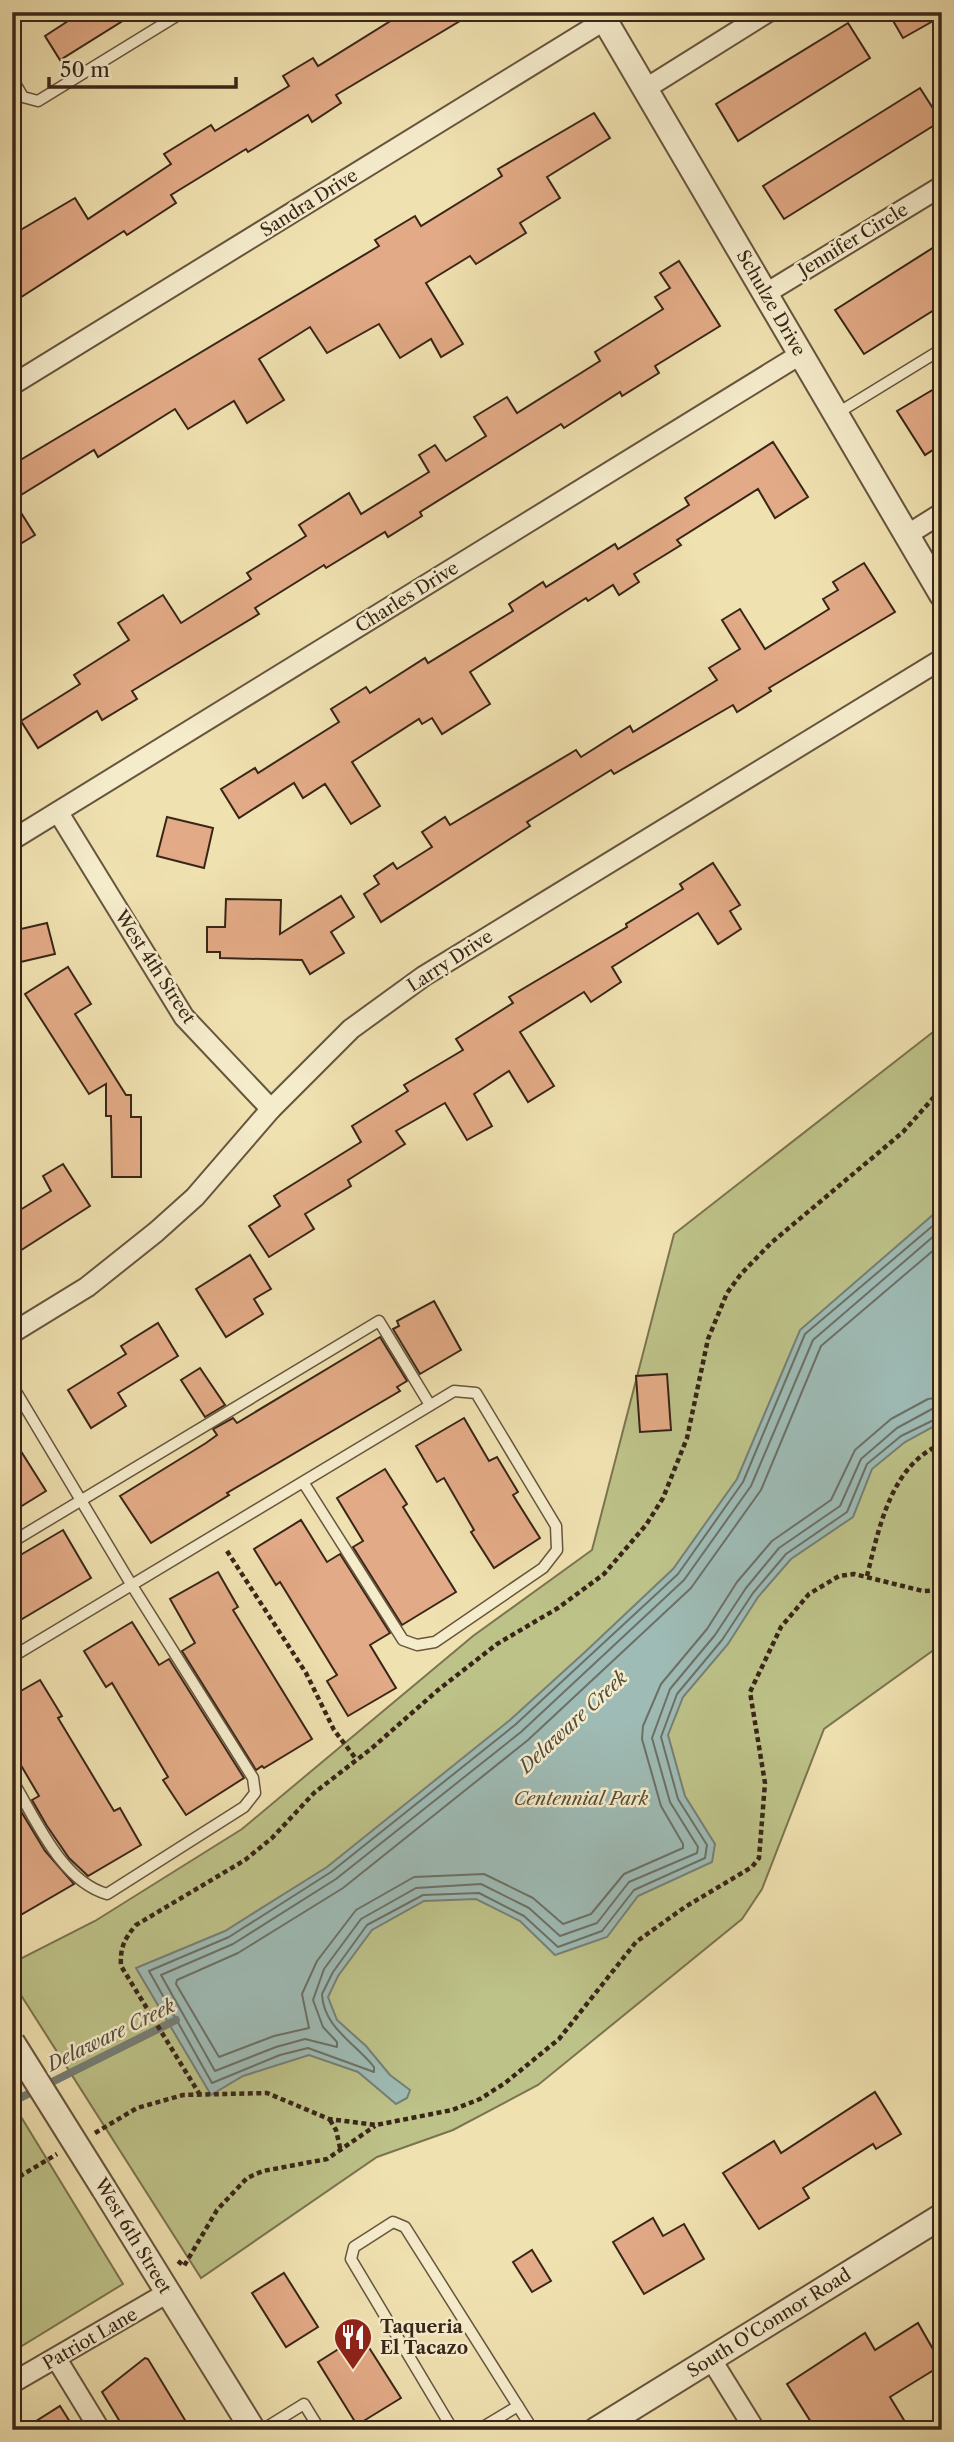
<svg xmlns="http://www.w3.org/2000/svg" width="954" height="2442" font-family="'Libre Caslon Text',serif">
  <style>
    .green { fill: #bdc288; stroke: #7b7450; stroke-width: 2 }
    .water { fill: #9ebbb5; stroke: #767f76; stroke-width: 2 }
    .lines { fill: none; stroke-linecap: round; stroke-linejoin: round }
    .shore { stroke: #6c7066; stroke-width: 2 }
    .stream { stroke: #767f76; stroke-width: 8 }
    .building { fill: #e2aa86; stroke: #392618; stroke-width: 2 }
    .service-casing { stroke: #67553e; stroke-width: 13 }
    .minor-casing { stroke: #67553e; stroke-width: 23 }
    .tertiary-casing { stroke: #67553e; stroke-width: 28 }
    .path { stroke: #392618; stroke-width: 4.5; stroke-dasharray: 5 3.5; stroke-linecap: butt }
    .service { stroke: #f5eccc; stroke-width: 10 }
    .minor { stroke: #f5eccc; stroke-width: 19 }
    .tertiary { stroke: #f5eccc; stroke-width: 24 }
    .tertiary-bridge-casing { stroke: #67553e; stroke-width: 28; stroke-linecap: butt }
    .tertiary-bridge { stroke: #f5eccc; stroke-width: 24 }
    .labels { text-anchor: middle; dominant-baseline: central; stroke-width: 5; stroke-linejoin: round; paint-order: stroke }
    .street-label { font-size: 18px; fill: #392618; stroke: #f5eccc }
    .park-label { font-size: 18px; font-style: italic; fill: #5a4d34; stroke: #f5eccc }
    .poi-label { font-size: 18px; font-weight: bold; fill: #392618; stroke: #f5eccc; text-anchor: start }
    .water-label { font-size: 19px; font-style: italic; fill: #524b3f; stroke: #f5eccc }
  </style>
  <rect width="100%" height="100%" fill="#f0e1b0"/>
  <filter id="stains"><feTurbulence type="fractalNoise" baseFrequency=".00286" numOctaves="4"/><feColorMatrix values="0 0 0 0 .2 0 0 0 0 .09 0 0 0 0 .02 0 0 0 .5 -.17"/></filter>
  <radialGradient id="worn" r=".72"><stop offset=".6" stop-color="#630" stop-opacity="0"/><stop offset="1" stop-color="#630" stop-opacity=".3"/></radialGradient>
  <g class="green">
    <polygon points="942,1025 942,1644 824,1729 762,1889 742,1919 538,2085 453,2130 377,2157 201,2278 12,1981 12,1963 95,1921 242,1829 473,1636 592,1550 674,1234"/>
    <polygon points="12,2102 123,2284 12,2352"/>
  </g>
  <polygon class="water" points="942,1207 942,1422 905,1442 872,1469 853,1517 791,1559 758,1597 728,1644 683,1697 668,1735 685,1796 715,1844 712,1862 638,1896 607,1937 555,1955 520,1921 476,1899 424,1901 372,1930 338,1976 328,1997 337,2020 366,2046 390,2075 410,2090 407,2098 396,2104 358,2072 309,2055 243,2076 211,2095 136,1968 225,1931 327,1867 510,1720 585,1652 673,1569 737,1479 800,1330"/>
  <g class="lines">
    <g class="shore">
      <path d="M942,1218l-137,116 -62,148 -65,92 -163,151 -184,147 -102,65 -80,34 63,112 68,-28 28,-7 66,24v-5c-18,-23 -51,-40 -52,-73l11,-22 34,-47 56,-30 56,-2 45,23 34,31 44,-16 32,-41 71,-32 2,-13 -29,-46 -17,-62 16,-43 45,-54 31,-47 33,-39 61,-42 20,-48 34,-28 41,-20"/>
      <polyline points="942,1229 813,1340 751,1486 684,1580 521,1732 336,1879 233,1944 161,1975 215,2071 276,2047 305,2039 337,2047 337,2042 323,2027 313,2000 324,1969 361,1919 416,1888 481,1884 529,1908 560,1936 597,1923 629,1882 697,1853 698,1847 670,1802 652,1738 670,1689 715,1635 746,1588 779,1548 840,1506 861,1459 897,1428 932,1409 942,1407"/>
      <polyline points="942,1243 821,1346 761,1490 691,1588 528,1740 343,1888 238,1953 177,1980 176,1984 219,2057 274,2036 309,2028 302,1994 317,1961 356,1910 414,1877 484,1874 533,1898 563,1924 591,1914 624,1874 683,1848 683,1844 661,1806 642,1739 643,1726 661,1684 707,1629 737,1582 772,1541 831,1500 855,1450 891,1419 928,1399 942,1397"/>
    </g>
    <polyline class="stream" points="12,2102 176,2020"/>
  </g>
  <g class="building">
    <polygon points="82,12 137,12 60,60 45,36"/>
    <polygon points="405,12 475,12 336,95 341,103 312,122 308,115 248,152 246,149 171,195 176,203 127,235 124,231 12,303 12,235 75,198 88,219 171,164 164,154 211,125 215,131 289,86 283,76 313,58 318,66"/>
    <polygon points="888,12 942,12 942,16 903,38"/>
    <polygon points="848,23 870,58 738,141 716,104"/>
    <polygon points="920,88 941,121 784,219 763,186"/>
    <polygon points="594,113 610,138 547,177 560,198 520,223 526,233 476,264 470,256 426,283 463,344 441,357 431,339 400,358 379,324 327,353 310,327 259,359 284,400 247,423 234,401 188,429 175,409 98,457 94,450 13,500 35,535 12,549 12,465 379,246 375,240 415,216 421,226 502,176 498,169"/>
    <polygon points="942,242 942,305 864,354 835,310"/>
    <polygon points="679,261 720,326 655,366 659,373 622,396 620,392 564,428 561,424 420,512 422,516 388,537 385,532 326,568 324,565 255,608 259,614 132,691 137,699 102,720 97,711 38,748 21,721 80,684 74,675 129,640 118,623 163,595 181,623 251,579 247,573 306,536 299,525 349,493 361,514 429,472 419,455 435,445 446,461 486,436 474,417 507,397 517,413 600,361 595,352 663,309 655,297 670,288 660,273"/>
    <polygon points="934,389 942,402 942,444 925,455 897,411"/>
    <polygon points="773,442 808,497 775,518 758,489 677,540 681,545 634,574 639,582 619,595 613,585 588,601 586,598 470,672 490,704 442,734 432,718 422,724 419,719 352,762 380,806 351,824 325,784 303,798 294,783 239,818 221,789 255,768 258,773 339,722 331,709 366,687 370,693 425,658 428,663 513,611 509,604 543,582 546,587 615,544 618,549 689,505 685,498"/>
    <polygon points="864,563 895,612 769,688 771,691 737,712 733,705 614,774 611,770 527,822 530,826 381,922 364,894 379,884 374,876 393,863 397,869 432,847 422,832 445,817 450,825 576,750 581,757 630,726 633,732 717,680 709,668 740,649 722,620 740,609 765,649 829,609 823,599 838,590 833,582"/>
    <polygon points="167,817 213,828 204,868 157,856"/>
    <polygon points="713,863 740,905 730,911 741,929 718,944 698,913 612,967 621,982 591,1002 584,992 520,1032 554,1086 528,1102 509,1071 474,1094 492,1126 467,1140 445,1103 396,1131 405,1144 348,1180 351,1186 305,1214 314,1229 269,1257 249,1226 280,1206 274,1196 361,1142 352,1126 408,1091 404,1085 463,1050 456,1039 513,1003 509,997 627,927 626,924 683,889 680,884"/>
    <polygon points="341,896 354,917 331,932 344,953 310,974 302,960 220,958 220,952 207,952 207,927 225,927 226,899 281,900 280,934"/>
    <polygon points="47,923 55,954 12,964 12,931"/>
    <polygon points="68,967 91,1004 75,1014 126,1095 131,1095 131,1117 141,1117 141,1177 112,1177 111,1116 106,1116 106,1084 89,1094 25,994"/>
    <polygon points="63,1164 90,1206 12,1256 12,1215 51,1191 43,1176"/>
    <polygon points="250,1255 271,1289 254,1299 263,1314 226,1337 196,1289"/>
    <polygon points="434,1301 461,1350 420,1374 393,1329 399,1326 397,1321"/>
    <polygon points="158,1323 178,1356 118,1393 126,1406 91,1428 68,1390 126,1354 121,1346"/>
    <polygon points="380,1337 407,1381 397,1387 400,1391 227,1493 229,1495 151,1543 120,1496 206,1443 217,1435 213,1429 233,1418 237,1423"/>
    <polygon points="200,1368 225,1405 205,1417 181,1380"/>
    <polygon points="667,1374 671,1430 640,1432 636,1376"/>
    <polygon points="464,1418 489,1461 497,1457 518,1492 513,1495 540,1538 494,1568 471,1532 474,1530 444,1478 437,1482 416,1446"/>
    <polygon points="12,1437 46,1491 12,1512"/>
    <polygon points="385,1469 407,1504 403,1507 456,1592 402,1625 353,1547 363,1541 337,1498"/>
    <polygon points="301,1520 327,1562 340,1554 390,1633 370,1645 396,1688 348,1716 327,1681 337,1675 280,1582 276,1585 254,1549"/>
    <polygon points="63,1530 91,1578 12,1625 12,1560"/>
    <polygon points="218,1572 238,1607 233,1610 312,1739 264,1768 262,1766 256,1770 182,1651 195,1643 170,1599"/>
    <polygon points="132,1622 159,1665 169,1659 244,1778 186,1815 163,1780 168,1777 112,1683 106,1687 84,1651"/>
    <polygon points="40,1680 62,1716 58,1718 114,1811 120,1808 141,1845 88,1876 69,1858 47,1826 32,1800 39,1796 12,1750 12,1696"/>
    <polygon points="19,1808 45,1851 74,1884 12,1920 12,1812"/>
    <polygon points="875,2092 901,2134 876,2149 873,2144 803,2188 809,2198 759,2229 723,2173 774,2141 781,2153"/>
    <polygon points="653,2218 663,2236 684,2224 704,2259 644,2294 613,2242"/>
    <polygon points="532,2250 551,2281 532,2292 513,2262"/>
    <polygon points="284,2273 318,2327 286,2347 252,2293"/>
    <polygon points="918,2323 942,2365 890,2397 910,2430 816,2430 787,2384 865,2333 875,2350"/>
    <polygon points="361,2335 401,2398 357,2425 318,2362"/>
    <polygon points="145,2358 148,2359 191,2430 125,2430 102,2392"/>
    <polygon points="60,2406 75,2430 22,2430"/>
  </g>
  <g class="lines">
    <defs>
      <g id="service">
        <polyline points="12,78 23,97 38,101 183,12"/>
        <polyline points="836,414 942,349"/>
        <path d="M12,1385l119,199 122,194 2,15 -11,14 -137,87c-46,-13 -71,-75 -95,-114"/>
        <polyline points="12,1542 379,1321 430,1405"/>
        <polyline points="12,1657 454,1391 476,1393 556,1526 557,1550 543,1568 435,1642 417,1645 403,1640 303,1482"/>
        <polyline points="262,2430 304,2404 320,2430"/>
        <polyline points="453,2430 351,2259 354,2247 393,2222 405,2227 533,2430"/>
        <polyline points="478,2430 518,2406"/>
      </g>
      <g id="minor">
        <polyline points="645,89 768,12"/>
        <polyline points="765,294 942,186"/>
        <polyline points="12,385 605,20"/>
        <polyline points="907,535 942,513"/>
        <polyline points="58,812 184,1017 271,1109"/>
        <polyline points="12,840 801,354"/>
        <polyline points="12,1333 87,1287 156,1232 195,1197 271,1109 351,1029 424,976 942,659"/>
        <polyline points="56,2358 100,2430"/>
        <polyline points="711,2359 755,2430"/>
        <polyline points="12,2383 167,2293"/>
      </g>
      <g id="tertiary">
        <polyline points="600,12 942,595"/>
        <polyline points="104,2189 253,2430"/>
        <polyline points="596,2430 942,2216"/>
      </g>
    </defs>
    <use href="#service" class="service-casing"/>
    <use href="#minor" class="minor-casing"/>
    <use href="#tertiary" class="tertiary-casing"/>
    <g class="path">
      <polyline points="227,1551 306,1673 334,1730 356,1759"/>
      <path d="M867,1576c12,-48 24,-112 75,-132"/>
      <path d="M200,2095l-79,-129c-1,-18 3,-27 15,-41l109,-65 27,-22 42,-45 58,-45 66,-58 59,-46 61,-36 46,-34 42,-49 17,-27 24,-60 21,-99 19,-46 14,-19 30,-31 132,-111 39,-44"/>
      <polyline points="330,2120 336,2130 341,2152"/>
      <polyline points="95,2133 137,2108 183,2095 267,2093 329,2119 376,2125 452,2110 480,2099 505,2083 559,2039 636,1942 685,1907 752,1867 759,1858 765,1783 750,1692 781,1627 809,1594 839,1576 854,1574 923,1591 942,1590"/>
      <polyline points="12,2181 57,2154"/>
      <polyline points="178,2261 184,2266 217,2210 247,2178 263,2171 327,2159 375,2126"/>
    </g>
    <use href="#service" class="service"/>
    <use href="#minor" class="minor"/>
    <use href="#tertiary" class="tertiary"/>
    <defs>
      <polyline id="tertiary-bridge" points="12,2042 104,2189"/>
    </defs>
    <use href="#tertiary-bridge" class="tertiary-bridge-casing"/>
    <use href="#tertiary-bridge" class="tertiary-bridge"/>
  </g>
  <defs>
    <symbol id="restaurant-pin" viewBox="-11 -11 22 30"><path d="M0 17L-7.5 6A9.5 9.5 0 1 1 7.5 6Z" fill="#8f2418" stroke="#f5eccc"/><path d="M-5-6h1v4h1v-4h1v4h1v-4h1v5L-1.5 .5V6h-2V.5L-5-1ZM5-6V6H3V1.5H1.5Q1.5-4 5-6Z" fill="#fff"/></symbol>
  </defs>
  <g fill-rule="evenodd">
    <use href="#restaurant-pin" x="331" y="2315" width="44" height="60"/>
  </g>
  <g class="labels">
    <g class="street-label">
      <text transform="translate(309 203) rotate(-32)">Sandra Drive</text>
      <text transform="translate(853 240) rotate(-31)">Jennifer Circle</text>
      <text transform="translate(771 303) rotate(60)">Schulze Drive</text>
      <text transform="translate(407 597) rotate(-32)">Charles Drive</text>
      <text transform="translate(450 961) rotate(-33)">Larry Drive</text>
      <text transform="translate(155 967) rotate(57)">West 4th Street</text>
      <text transform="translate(133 2236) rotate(59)">West 6th Street</text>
      <text transform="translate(769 2323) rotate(-32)">South O'Connor Road</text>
      <text transform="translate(90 2339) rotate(-30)">Patriot Lane</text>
    </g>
    <g class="park-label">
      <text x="581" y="1799">Centennial Park</text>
    </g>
    <g class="poi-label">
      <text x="380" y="2327">Taqueria<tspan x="380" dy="21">El Tacazo</tspan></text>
    </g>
    <g class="water-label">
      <text transform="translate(573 1722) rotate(-43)">Delaware Creek</text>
      <text transform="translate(111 2035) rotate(-26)">Delaware Creek</text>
    </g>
  </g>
  <rect width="954" height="2442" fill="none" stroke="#f0e1b0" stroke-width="42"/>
  <rect x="14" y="14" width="926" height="2414" fill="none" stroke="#392618" stroke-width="3.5"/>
  <rect x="21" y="21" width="912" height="2400" fill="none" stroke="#392618" stroke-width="2"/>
  <path d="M49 77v10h187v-10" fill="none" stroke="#392618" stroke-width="3.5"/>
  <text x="60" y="77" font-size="21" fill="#392618" stroke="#f5eccc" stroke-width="5" paint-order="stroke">50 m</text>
  <rect width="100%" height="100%" filter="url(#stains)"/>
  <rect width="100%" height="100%" fill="url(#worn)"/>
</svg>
